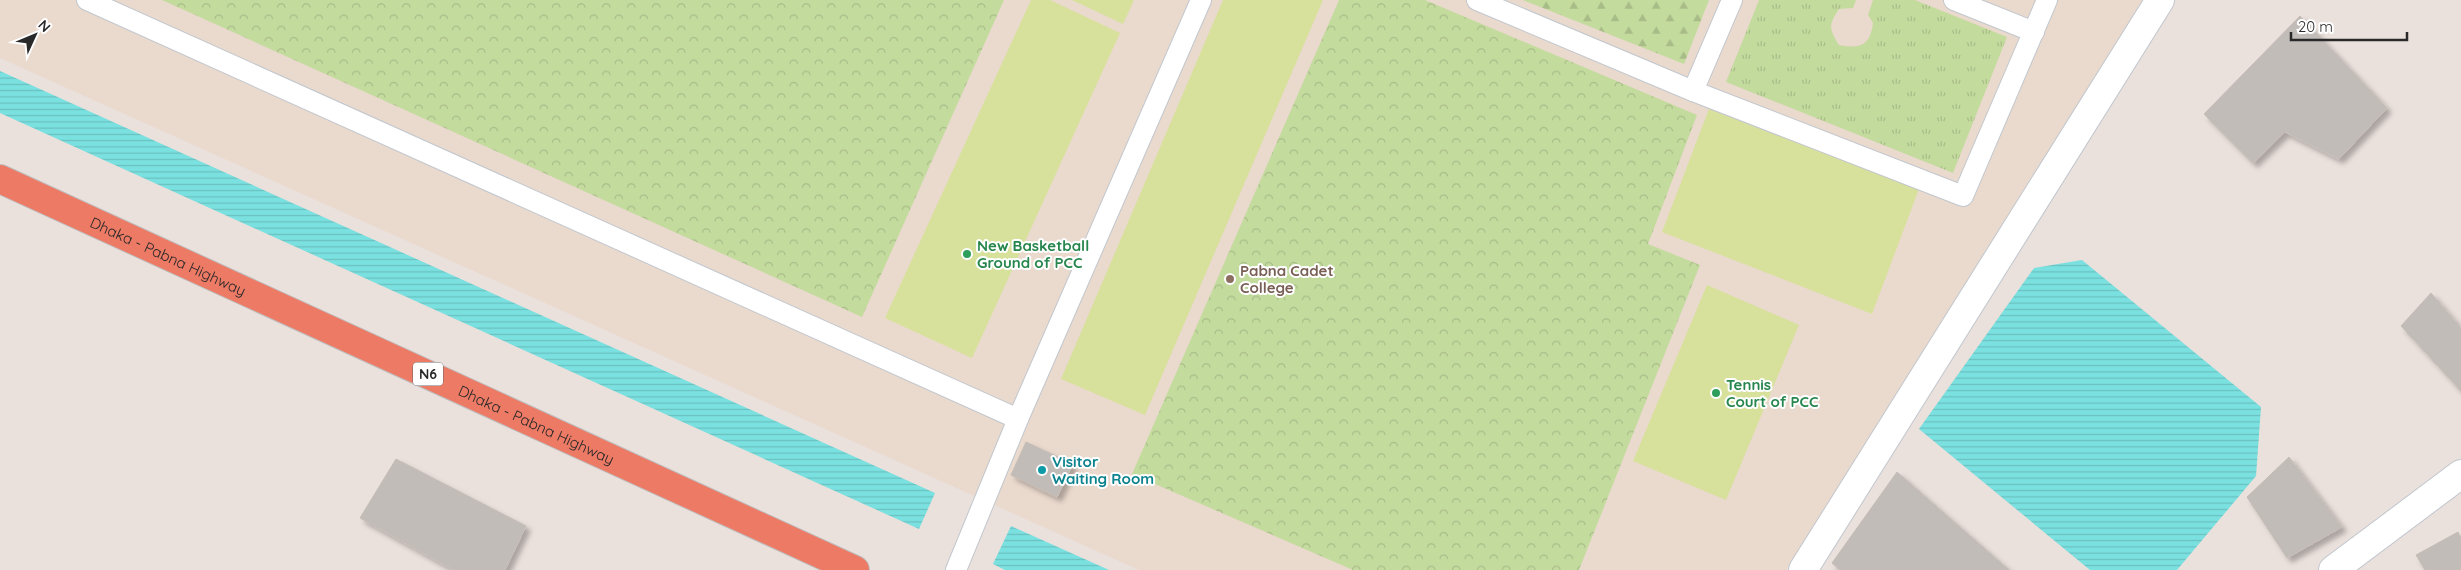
<svg xmlns="http://www.w3.org/2000/svg" width="2461" height="570" font-family="Quicksand,sans-serif">
  <style>
    .education { fill: #ead9cd }
    .grass { fill: url(#grass-tufts) }
    .forest { fill: url(#forest-firs) }
    .park { fill: url(#park-crowns) }
    .pitch { fill: #d7e19b }
    .water { fill: url(#water-rules) }
    .building { fill: #c2bcb8; stroke: #c5bcb6; filter: url(#shadow) }
    .lines { fill: none; stroke-linecap: round; stroke-linejoin: round }
    .lane-casing { stroke: #c1c7ce; stroke-width: 22 }
    .secondary-casing { stroke: #c1c7ce; stroke-width: 30 }
    .highway-casing { stroke: #bfbfbf; stroke-width: 30 }
    .lane { stroke: #fff; stroke-width: 20 }
    .secondary { stroke: #fff; stroke-width: 28 }
    .highway { stroke: #ed7a65; stroke-width: 28 }
    .leisure-dot { fill: #2e9e5b; stroke: #fff; stroke-width: 2 }
    .education-dot { fill: #8d6e63; stroke: #fff; stroke-width: 2 }
    .culture-dot { fill: #0f9aa8; stroke: #fff; stroke-width: 2 }
    .labels { text-anchor: middle; dominant-baseline: central; stroke-width: 4; stroke-linejoin: round; paint-order: stroke }
    .shield { fill: #fff; stroke: #696969; stroke-width: 1 }
    .shield-label { font-size: 14px; font-weight: bold; fill: #292929 }
    .leisure-label { font-size: 15px; font-weight: bold; fill: #27864d; stroke: #fff; text-anchor: start }
    .street-label { font-size: 15px; fill: #292929; stroke: #fff }
    .education-label { font-size: 15px; font-weight: bold; fill: #785e54; stroke: #fff; text-anchor: start }
    .culture-label { font-size: 15px; font-weight: bold; fill: #0d838f; stroke: #fff; text-anchor: start }
  </style>
  <defs>
    <pattern id="grass-tufts" width="24" height="20" patternUnits="userSpaceOnUse" patternTransform="scale(1.25)"><rect width="24" height="20" fill="#c4db9e"/><path d="M3 7l-1-3M5 7V3M7 7l1-3M15 17l-1-3M17 17v-4M19 17l1-3" fill="none" stroke="#a8bc88"/></pattern>
    <pattern id="forest-firs" width="22" height="20" patternUnits="userSpaceOnUse" patternTransform="scale(1.25)"><rect width="22" height="20" fill="#c4db9e"/><path d="M5 1l3.5 6h-7zM16 11l3.5 6h-7z" fill="#a8bc88"/></pattern>
    <pattern id="park-crowns" width="20" height="18" patternUnits="userSpaceOnUse" patternTransform="scale(1.25)"><rect width="20" height="18" fill="#c4db9e"/><path d="M2 6a3 3 0 1 1 6 0M12 15a3 3 0 1 1 6 0" fill="none" stroke="#a8bc88"/></pattern>
    <pattern id="water-rules" width="6" height="5" patternUnits="userSpaceOnUse" patternTransform="scale(1.25)"><rect width="6" height="5" fill="#7ae1e0"/><path d="M0 2.5h6" fill="none" stroke="#6ac1c0"/></pattern>
    <filter id="shadow"><feDropShadow dx="4.5" dy="4.5" stdDeviation="2.5" flood-color="#0004"/></filter>
  </defs>
  <rect width="100%" height="100%" fill="#eae0dc"/>
  <polygon class="education" points="0,0 2143,0 1786,570 1139,570 0,58"/>
  <path class="grass" d="M1759,0h97l-3,8 -14,1c-11,17 -10,19 0,36 21,4 31,1 34,-22l-5,-8 5,-15h42l92,37 -54,136 -227,-91z"/>
  <polygon class="forest" points="1523,0 1709,0 1684,64"/>
  <g class="park">
    <polygon points="162,0 1004,0 862,317"/>
    <polygon points="1339,0 1425,0 1697,115 1648,244 1700,265 1579,570 1353,570 1132,474"/>
  </g>
  <g class="pitch">
    <polygon points="1031,0 1050,0 1120,33 972,358 885,318"/>
    <polygon points="1072,0 1134,0 1123,24"/>
    <polygon points="1223,0 1323,0 1145,415 1061,379"/>
    <polygon points="1709,109 1919,189 1872,314 1662,232"/>
    <polygon points="1707,285 1799,325 1726,500 1633,461"/>
  </g>
  <g class="water">
    <polygon points="0,71 935,493 919,529 0,113"/>
    <polygon points="2082,260 2261,407 2256,476 2177,570 2090,570 1919,429 2034,268"/>
    <polygon points="1011,526 1109,570 1005,570 993,564"/>
  </g>
  <g class="building">
    <polygon points="2300,16 2387,108 2339,159 2285,132 2253,163 2204,114"/>
    <polygon points="2431,293 2461,328 2461,391 2401,326"/>
    <polygon points="1026,442 1073,464 1057,497 1011,475"/>
    <polygon points="2289,457 2342,527 2287,558 2247,497"/>
    <polygon points="396,459 526,526 505,570 454,570 360,518"/>
    <polygon points="1897,472 2009,570 1840,570 1832,563"/>
    <polygon points="2458,532 2461,538 2461,570 2425,570 2416,555"/>
  </g>
  <g class="lines">
    <defs>
      <g id="lane">
        <polyline points="87,0 1018,419"/>
        <polyline points="1477,0 1693,91 1963,196 2047,0"/>
        <polyline points="1954,0 2034,32"/>
        <polyline points="1693,91 1732,0"/>
        <polyline points="956,570 1018,419 1201,0"/>
      </g>
      <g id="secondary">
        <polyline points="1803,570 2160,0"/>
        <polyline points="2333,570 2461,474"/>
      </g>
      <g id="highway">
        <path id="s1" d="M0,179l855,391"/>
      </g>
    </defs>
    <use href="#lane" class="lane-casing"/>
    <use href="#secondary" class="secondary-casing"/>
    <use href="#highway" class="highway-casing"/>
    <use href="#lane" class="lane"/>
    <use href="#secondary" class="secondary"/>
    <use href="#highway" class="highway"/>
  </g>
  <g class="leisure-dot">
    <circle cx="967" cy="254" r="5"/>
    <circle cx="1716" cy="393" r="5"/>
  </g>
  <circle class="education-dot" cx="1230" cy="279" r="5"/>
  <circle class="culture-dot" cx="1042" cy="470" r="5"/>
  <g class="labels">
    <rect class="shield" x="413" y="362.5" width="30" height="23" rx="4"/>
    <g class="shield-label">
      <text x="428" y="374">N6</text>
    </g>
    <g class="leisure-label">
      <text x="977" y="245">New Basketball<tspan x="977" dy="17">Ground of PCC</tspan></text>
      <text x="1726" y="384">Tennis<tspan x="1726" dy="17">Court of PCC</tspan></text>
    </g>
    <g class="street-label">
      <text stroke="none"><textPath href="#s1" startOffset="185">Dhaka - Pabna Highway</textPath></text>
      <text stroke="none"><textPath href="#s1" startOffset="590">Dhaka - Pabna Highway</textPath></text>
    </g>
    <g class="education-label">
      <text x="1240" y="270">Pabna Cadet<tspan x="1240" dy="17">College</tspan></text>
    </g>
    <g class="culture-label">
      <text x="1052" y="461">Visitor<tspan x="1052" dy="17">Waiting Room</tspan></text>
    </g>
  </g>
  <g transform="translate(35 35) rotate(46)" stroke="#ffffff" stroke-width="4" paint-order="stroke">
  <path d="M0-4L9 19L0 12L-9 19Z" fill="#292929"/>
  <text y="-8" font-size="14" font-weight="bold" text-anchor="middle" fill="#292929">N</text>
  </g>
  <path d="M2291 32v8h116v-8" fill="none" stroke="#292929" stroke-width="2.5"/>
  <text x="2298" y="32" font-size="15" fill="#292929" stroke="#ffffff" stroke-width="4" paint-order="stroke">20 m</text>
</svg>
